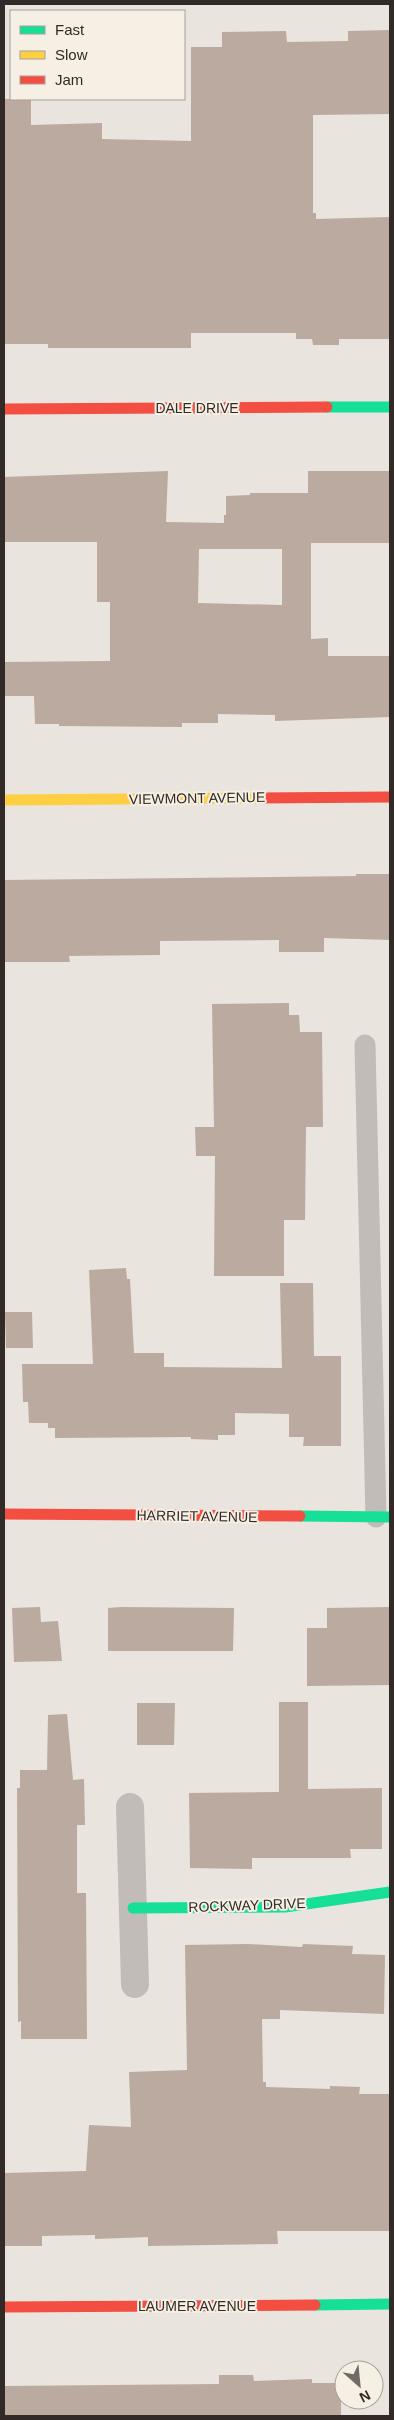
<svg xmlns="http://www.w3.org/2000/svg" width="394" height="2420" font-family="Helvetica,sans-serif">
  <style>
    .building { fill: #bbaaa0; fill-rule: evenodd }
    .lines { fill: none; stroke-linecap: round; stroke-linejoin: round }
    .lane { stroke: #c1bcb7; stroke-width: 21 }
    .street { stroke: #c1bcb7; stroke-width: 28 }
    .fast { stroke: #16e098; stroke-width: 11 }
    .slow { stroke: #ffcf43; stroke-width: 11 }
    .jam { stroke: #f24e42; stroke-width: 11 }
    .labels { text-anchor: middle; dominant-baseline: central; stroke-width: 4; stroke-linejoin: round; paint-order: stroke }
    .street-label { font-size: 14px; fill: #312a26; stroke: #f6efe4 }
  </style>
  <rect width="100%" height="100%" fill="#e9e4dd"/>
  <g class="building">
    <polygon points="390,30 390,114 313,115 313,213 316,213 316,219 390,217 390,339 339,339 339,345 313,345 312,339 296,339 296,333 191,333 191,348 48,348 48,344 4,344 4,99 31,99 31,125 102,123 102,139 191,141 191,47 222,47 222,32 286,31 287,42 348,41 348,31"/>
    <path d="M168,471l-2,51 58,1v-8h2v-19l24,-1v-2h58v-22h82v72h-79v96l17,-1v18h62v61l-115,4v-6l-57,-1v9h-36v4l-123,-1v-2h-24l-1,-28h-30v-34l106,-1v-59h-13v-60h-93v-65zM199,549h83v56l-84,-2z"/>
    <polygon points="356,874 390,874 390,940 324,938 324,952 279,952 279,940 160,941 160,955 69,956 70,962 4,962 4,880 356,876"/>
    <polygon points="289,1003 289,1015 299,1015 300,1032 322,1032 323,1127 306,1127 305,1220 284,1220 284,1276 214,1276 215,1156 196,1156 195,1127 214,1127 212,1004"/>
    <polygon points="126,1268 127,1279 130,1279 134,1353 164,1353 164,1367 282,1368 280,1283 313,1283 314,1356 341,1356 341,1446 303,1446 304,1437 289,1437 289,1414 235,1413 235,1435 218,1435 218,1440 191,1439 191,1437 55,1438 55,1428 48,1428 48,1423 29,1423 28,1402 23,1402 22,1364 93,1364 89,1270"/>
    <polygon points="5,1312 32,1312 33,1348 6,1348"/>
    <polygon points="40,1607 41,1622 58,1621 62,1661 14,1662 12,1608"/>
    <polygon points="121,1607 234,1608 233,1651 108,1651 108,1608"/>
    <polygon points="390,1607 390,1685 307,1686 307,1628 327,1628 327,1608"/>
    <polygon points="279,1702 308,1702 308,1789 382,1788 382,1849 350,1849 351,1858 252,1858 252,1869 190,1868 189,1793 279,1792"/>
    <polygon points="137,1703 175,1703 174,1745 137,1745"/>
    <polygon points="67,1714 73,1780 84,1779 85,1825 77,1825 77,1893 86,1893 87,2039 21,2039 21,2021 18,2022 17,1788 20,1788 20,1770 47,1770 48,1715"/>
    <polygon points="248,1944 302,1947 303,1944 353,1946 352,1954 385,1955 384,2014 280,2010 280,2019 262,2019 263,2082 266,2082 266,2087 330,2089 330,2086 360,2087 359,2094 390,2094 390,2231 277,2231 278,2244 148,2246 148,2237 95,2239 95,2235 42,2236 42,2246 4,2246 4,2173 86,2171 89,2125 131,2127 129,2072 187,2070 185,1945"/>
    <polygon points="219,2375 253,2375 254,2381 312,2379 312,2383 341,2383 341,2416 4,2416 4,2386 219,2384"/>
  </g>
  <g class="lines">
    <polyline class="lane" points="365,1045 376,1517"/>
    <polyline class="street" points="130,1807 135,1984"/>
    <g class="fast">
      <polyline points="327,407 390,407"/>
      <polyline points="300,1516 390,1517"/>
      <polyline points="133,1908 285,1907 390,1892"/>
      <polyline points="315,2305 390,2304"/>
    </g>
    <polyline class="slow" points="4,800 258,798"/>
    <g class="jam">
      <polyline points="4,409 327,407"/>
      <polyline points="258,798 390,797"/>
      <polyline points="4,1514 300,1516"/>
      <polyline points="4,2307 315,2305"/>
    </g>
  </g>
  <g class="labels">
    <g class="street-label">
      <text x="197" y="408">DALE DRIVE</text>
      <text transform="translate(197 798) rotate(-1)">VIEWMONT AVENUE</text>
      <text transform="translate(197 1516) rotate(1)">HARRIET AVENUE</text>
      <text transform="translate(247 1905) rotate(-2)">ROCKWAY DRIVE</text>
      <text x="197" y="2306">LAUMER AVENUE</text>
    </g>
  </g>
  <rect width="394" height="2420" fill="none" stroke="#312a26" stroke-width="10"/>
  <rect x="10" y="10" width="175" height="90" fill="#f6efe4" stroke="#a7a098"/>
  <rect x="20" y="26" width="25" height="8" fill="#16e098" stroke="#a7a098"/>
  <text x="55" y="35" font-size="15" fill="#312a26">Fast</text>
  <rect x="20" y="51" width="25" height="8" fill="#ffcf43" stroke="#a7a098"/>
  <text x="55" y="60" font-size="15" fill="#312a26">Slow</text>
  <rect x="20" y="76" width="25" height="8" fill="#f24e42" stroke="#a7a098"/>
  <text x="55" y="85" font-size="15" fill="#312a26">Jam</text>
  <g transform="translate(359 2385) rotate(153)"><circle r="24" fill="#f6efe4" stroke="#a7a098"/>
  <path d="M0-4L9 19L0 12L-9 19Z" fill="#716b66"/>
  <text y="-8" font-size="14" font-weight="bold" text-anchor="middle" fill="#312a26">N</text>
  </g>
</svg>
